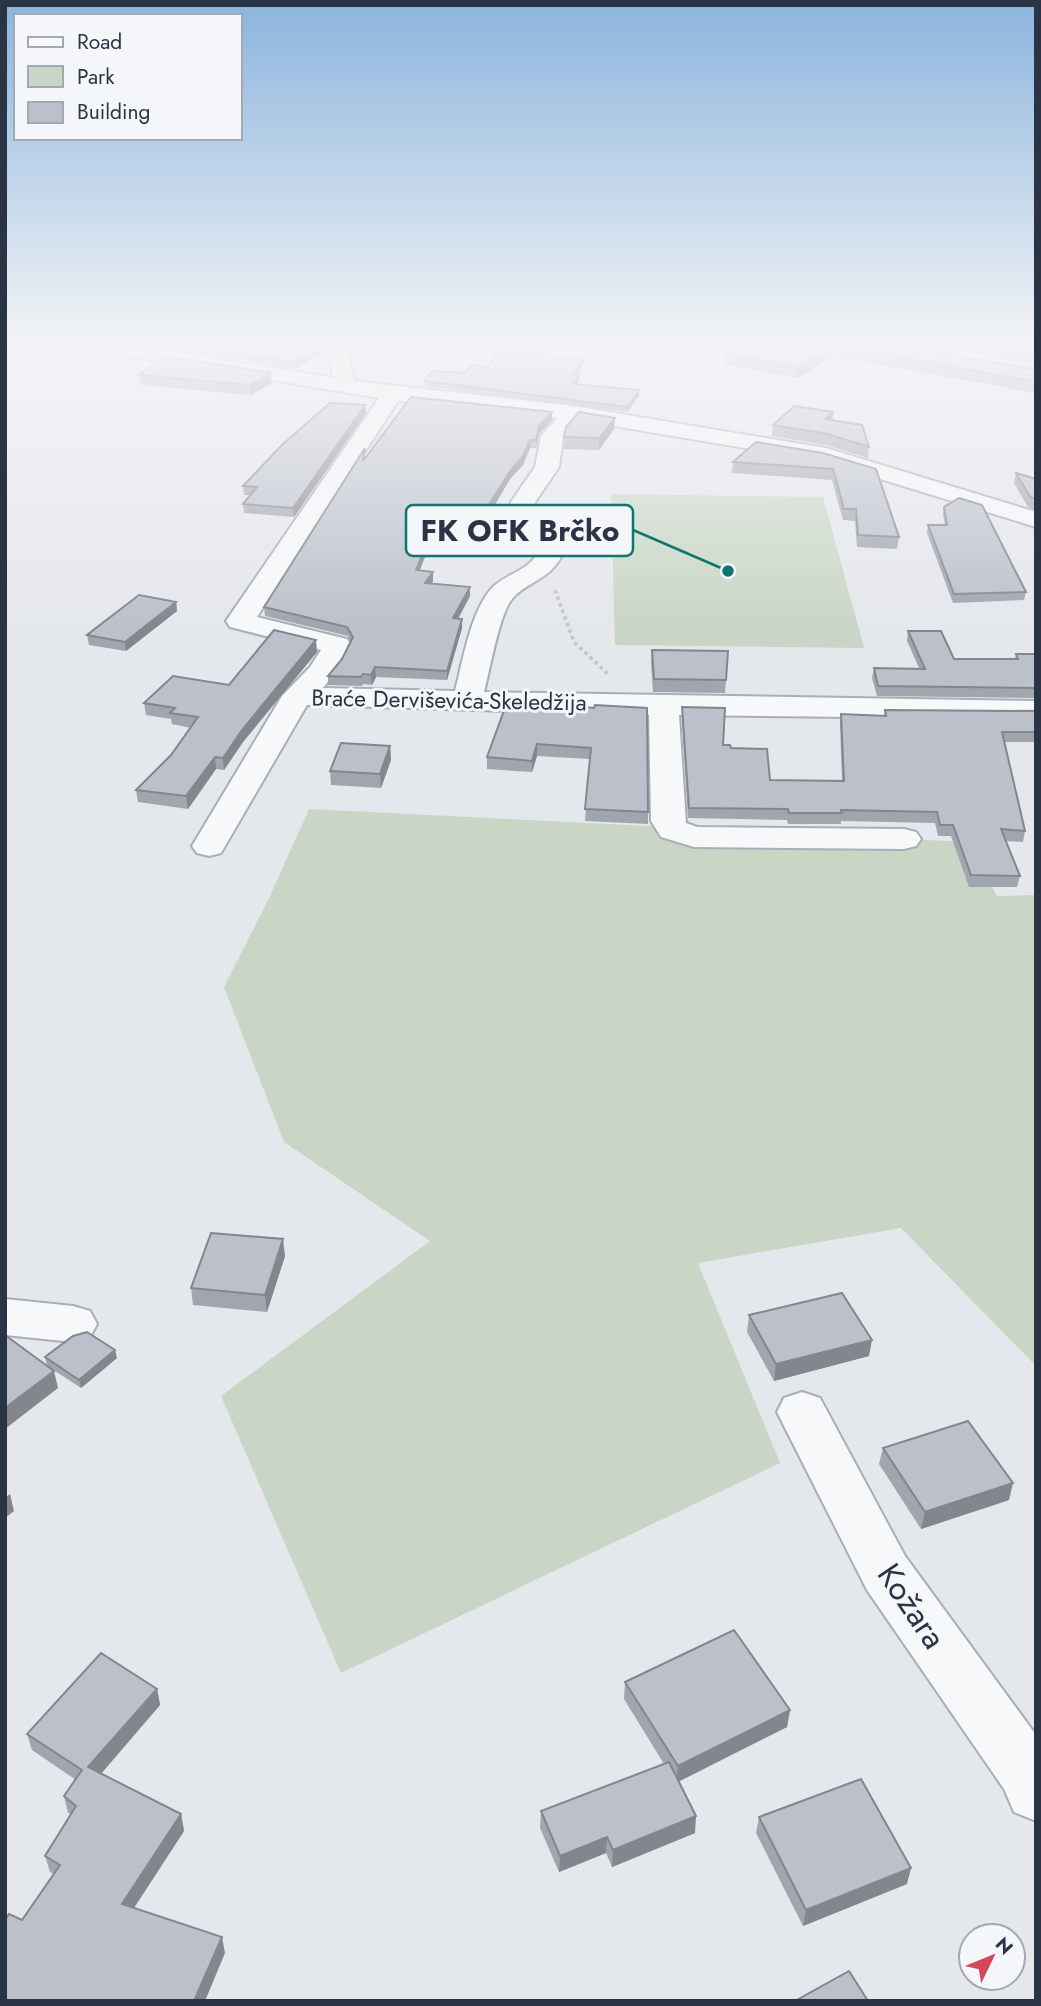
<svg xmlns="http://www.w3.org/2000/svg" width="1041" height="2006" font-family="Jost,sans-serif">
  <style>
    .green { fill: #c9d6c5 }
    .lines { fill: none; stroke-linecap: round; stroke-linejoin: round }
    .street-casing { stroke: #a9aeb7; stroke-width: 4 }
    .path { stroke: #c2c5cb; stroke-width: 3.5; stroke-dasharray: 3.5 3.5; stroke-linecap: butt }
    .street { fill: #f7f8fa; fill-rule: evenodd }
    .wall { fill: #a1a5ae }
    .shaded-wall { fill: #83868d }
    .building { fill: #bbc0ca; stroke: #83868d; stroke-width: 2 }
    .labels { text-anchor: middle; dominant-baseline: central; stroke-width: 6; stroke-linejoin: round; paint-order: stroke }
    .far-street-label { font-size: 23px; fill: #2b3445; stroke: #f4f6f9 }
    .near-street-label { font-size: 33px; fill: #2b3445; stroke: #f4f6f9 }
    .leader { fill: none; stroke: #0f766e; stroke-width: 2.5 }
    .callout-dot { fill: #0f766e; stroke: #f4f6f9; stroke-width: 2.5 }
    .callout { fill: #f4f6f9; stroke: #0f766e; stroke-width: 2.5 }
    .callout-label { font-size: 30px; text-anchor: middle; font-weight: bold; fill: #2b3445 }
  </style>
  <rect width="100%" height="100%" fill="#e4e7ec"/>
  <g class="green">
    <polygon points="611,494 823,497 864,648 615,645"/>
    <polygon points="309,809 967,842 997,896 1036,895 1036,1366 901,1228 698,1263 780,1463 341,1673 221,1396 430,1241 284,1142 224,987 270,896"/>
  </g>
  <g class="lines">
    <defs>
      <g id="street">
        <path d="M41,345h94l198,33 -6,-33h20l7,36 219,25 253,42 210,64v15l-214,-66 -244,-41 -15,17 -4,30 -24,35 -3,20 22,19 7,16c-13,24 -34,24 -49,42 -13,16 -22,71 -28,93l552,9v18l-357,-4 7,108 11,4 207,2 12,3 5,7 -5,7 -12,3 -210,-2 -33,-10 -10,-16 -2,-106 -342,-10 -86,148 -12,3 -12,-3 -5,-7 90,-150 28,-29 11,-17 -91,-23 -4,-6 153,-223 -244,-41 -84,-6 -7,-2zM398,401l159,17 -16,18 -6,31 -24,35 -4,22 26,25 2,8c-10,14 -27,17 -40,28 -24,22 -32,76 -40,106l-132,-3 17,-21 11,-22 -4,-6 -90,-22z"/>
        <polygon points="5,1299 73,1306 90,1311 97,1324 90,1337 73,1342 5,1335"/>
        <polygon points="802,1392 820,1398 905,1556 1036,1735 1036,1821 1014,1812 1004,1789 867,1590 777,1412 784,1398"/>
      </g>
    </defs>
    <use href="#street" class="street-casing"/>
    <polyline class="path" points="555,590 574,642 609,675"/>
    <use href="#street" class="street"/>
  </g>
  <g class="wall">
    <polygon points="170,345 326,345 325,351 295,369 175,349"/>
    <polygon points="739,345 894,345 1036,370 1036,393 833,356 797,378 724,364 725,354"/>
    <polygon points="931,345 1036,345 1036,364"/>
    <polygon points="584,363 577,374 580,374 579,380 576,384 639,390 639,396 627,412 425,386 424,381 465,373 488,367"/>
    <polygon points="139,375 272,383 251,395 141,385"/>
    <polygon points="366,413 294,517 244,513 243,504 250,495 244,495 243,486"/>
    <polygon points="615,418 614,429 599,450 564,449 564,437"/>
    <polygon points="552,420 539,434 536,448 530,448 523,465 510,479 483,525 439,521 420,570 433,581 431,584 470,596 458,619 462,628 447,680 376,677 372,685 363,684 362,686 328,685 328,676 342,659 350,641 348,636 265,616 264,607 365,448 365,459"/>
    <polygon points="832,420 869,447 868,458 826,445 772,436 773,425"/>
    <polygon points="823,453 899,537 897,549 857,547 855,521 843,520 832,480 732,473 733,462"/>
    <polygon points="1016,473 1036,479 1036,510 1028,507 1014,483"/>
    <polygon points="944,507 1026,592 1024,600 953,603 927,533 928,525 945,525 943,515"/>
    <polygon points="176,602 177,611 126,651 89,645 87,635"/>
    <polygon points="908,631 954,659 1015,659 1016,654 1036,654 1036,698 877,696 872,678 874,668 919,668 907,641"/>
    <polygon points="652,650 728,651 725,693 653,692 651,663"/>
    <polygon points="317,652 243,742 224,770 216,769 188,809 138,802 136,790 171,755 191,728 172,724 171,719 146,715 144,703 229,685"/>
    <polygon points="682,707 723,745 731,748 770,780 842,781 840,724 841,714 884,715 885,710 1036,711 1036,742 1004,742 1025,831 1023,842 1005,841 1020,876 1017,887 969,887 951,836 938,836 935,823 841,821 841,824 788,824 787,820 688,818 682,718"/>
    <polygon points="594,708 648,812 648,824 585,821 590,759 537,756 532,772 487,769 487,757"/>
    <polygon points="390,746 391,760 381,788 331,785 330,771"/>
    <polygon points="285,1256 267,1312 193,1305 191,1288"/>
    <polygon points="749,1315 869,1356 774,1381 747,1332"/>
    <polygon points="45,1357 117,1358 81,1388 52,1369 58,1388 47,1366"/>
    <polygon points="883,1448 1009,1500 921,1529 879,1464"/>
    <polygon points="625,1682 790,1710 787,1727 679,1781 695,1833 612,1867 606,1853 559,1872 540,1828 541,1811 664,1764 624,1699"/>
    <polygon points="157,1689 160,1705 101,1774 181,1814 184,1831 134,1908 225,1953 22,1920 54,1874 50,1872 45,1856 71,1814 68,1813 64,1796 76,1780 32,1750 27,1734"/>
    <polygon points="759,1817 907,1884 803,1926 756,1833"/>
  </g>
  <g class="shaded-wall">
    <polygon points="324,345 326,345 325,351 295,369 294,363"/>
    <polygon points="834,345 833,356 797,378 798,368"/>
    <polygon points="584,358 584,363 574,379 574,374"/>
    <polygon points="271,373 272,383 251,395 250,385"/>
    <polygon points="580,374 579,380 573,389 573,384"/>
    <polygon points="639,390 639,396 627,412 627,407"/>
    <polygon points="365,405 366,413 294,517 293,508"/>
    <polygon points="552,412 552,420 539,434 536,448 536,440 539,426"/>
    <polygon points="833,412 832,423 825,419"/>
    <polygon points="615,418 614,429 599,450 599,438"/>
    <polygon points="530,440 530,448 523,465 510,479 483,525 482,516"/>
    <polygon points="439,513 439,521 416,579 416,570"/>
    <polygon points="433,572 433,581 426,592 425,583"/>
    <polygon points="470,587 470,596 453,628 453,618"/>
    <polygon points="176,602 177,611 126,651 125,642"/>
    <polygon points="462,619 462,628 447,680 447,671"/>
    <polygon points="316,640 317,652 243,742 224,770 223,758 242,730"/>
    <polygon points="375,667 376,677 372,685 371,675"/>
    <polygon points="537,744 537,756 532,772 532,761"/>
    <polygon points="390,746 391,760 381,788 380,774"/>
    <polygon points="215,757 216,769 188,809 186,796"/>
    <polygon points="283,1239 285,1256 267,1312 265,1295"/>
    <polygon points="872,1340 869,1356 774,1381 776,1364"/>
    <polygon points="115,1350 117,1358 81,1388 79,1380"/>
    <polygon points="54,1371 58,1388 5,1429 5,1408"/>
    <polygon points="1013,1483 1009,1500 921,1529 925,1512"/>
    <polygon points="10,1494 14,1511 5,1518 5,1498"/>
    <polygon points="157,1689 160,1705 92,1784 88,1767"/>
    <polygon points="790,1710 787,1727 676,1783 678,1766"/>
    <polygon points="181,1814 184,1831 126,1920 122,1904"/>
    <polygon points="696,1816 695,1833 612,1867 613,1850"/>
    <polygon points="607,1837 606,1853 559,1872 560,1856"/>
    <polygon points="911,1868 907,1884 803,1926 806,1910"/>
    <polygon points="222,1937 225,1953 205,2001 194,2001"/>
  </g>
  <g class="building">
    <polygon points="186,345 324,345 294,363"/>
    <polygon points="739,345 894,345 1036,370 1036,382 834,345 798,368 725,354"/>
    <polygon points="988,345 1036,345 1036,354"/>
    <polygon points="499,352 584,358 574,374 580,374 573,384 639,390 627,407 424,381 432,371 465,373 472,365 488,367"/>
    <polygon points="166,356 271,373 250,385 139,375"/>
    <polygon points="411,397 552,412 539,426 536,440 530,440 523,456 510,471 482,516 439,513 416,570 433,572 425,583 470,587 453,618 462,619 447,671 375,667 371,675 363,674 361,677 328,676 342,659 353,637 347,627 264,607 365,448 363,461"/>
    <polygon points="330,403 365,405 293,508 243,504 257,487 243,486 282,445"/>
    <polygon points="794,406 833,412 825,419 862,425 869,447 828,434 773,425"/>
    <polygon points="579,412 615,418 599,438 564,437 566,427"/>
    <polygon points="756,442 823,453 876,469 899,537 858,535 856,509 844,509 833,469 733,462"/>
    <polygon points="1016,473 1036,479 1036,499 1030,497"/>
    <polygon points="959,498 982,505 1026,592 954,594 928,525 947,525 944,507"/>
    <polygon points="139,595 176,602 125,642 87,635"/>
    <polygon points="274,630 316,640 242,730 223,758 215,757 186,796 136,790 171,755 198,717 170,713 175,708 144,703 173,676 229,685"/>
    <polygon points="908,631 941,631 954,659 1018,659 1016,654 1036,654 1036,688 878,686 874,668 925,669"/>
    <polygon points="652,650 728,651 726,680 654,679"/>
    <polygon points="545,703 594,708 595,705 647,708 648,812 585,809 591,748 537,744 532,761 487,757 506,705 543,707"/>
    <polygon points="682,707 725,708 723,745 730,745 731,748 767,749 770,780 844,781 841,714 886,716 885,710 1036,711 1036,732 1002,732 1025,831 1001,829 1020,876 971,875 953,825 940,825 937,812 841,810 842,813 789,813 788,809 689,808"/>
    <polygon points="341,743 390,746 380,774 330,771"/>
    <polygon points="211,1233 283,1239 265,1295 191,1288"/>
    <polygon points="842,1293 872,1340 776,1364 749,1315"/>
    <polygon points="87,1332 115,1350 79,1380 45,1357 73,1336"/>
    <polygon points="5,1335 54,1371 5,1408"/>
    <polygon points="968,1421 1013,1483 925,1512 883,1448"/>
    <polygon points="734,1630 790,1710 678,1766 625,1682"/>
    <polygon points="101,1653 157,1689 88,1767 181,1814 122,1904 222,1937 194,2001 5,2001 5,1920 9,1914 22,1920 60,1865 45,1856 76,1806 64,1796 82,1770 27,1734"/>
    <polygon points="669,1762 696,1816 613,1850 607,1837 560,1856 541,1811"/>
    <polygon points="861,1779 911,1868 806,1910 759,1817"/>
    <polygon points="849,1971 868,2001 795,2001"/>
  </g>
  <linearGradient id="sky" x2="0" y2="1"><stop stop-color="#8bb4dd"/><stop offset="0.55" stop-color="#f3f4f6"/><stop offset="1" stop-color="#f3f4f6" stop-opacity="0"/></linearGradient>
  <rect width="1041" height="626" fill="url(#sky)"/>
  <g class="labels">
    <g class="far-street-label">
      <text transform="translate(449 700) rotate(1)">Braće Derviševića-Skeledžija</text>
    </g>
    <g class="near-street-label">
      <text transform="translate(912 1606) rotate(56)">Kožara</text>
    </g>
  </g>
  <path class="leader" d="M728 571L633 530"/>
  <circle class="callout-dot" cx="728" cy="571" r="7"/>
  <rect class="callout" x="406" y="505" width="227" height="51" rx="7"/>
  <g class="callout-label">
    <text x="520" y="541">FK OFK Brčko</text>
  </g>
  <rect width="1041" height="2006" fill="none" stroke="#2b3445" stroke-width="14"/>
  <rect x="14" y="14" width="228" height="126" fill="#f4f6f9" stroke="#a4a8b1" stroke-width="2"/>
  <rect x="28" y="37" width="35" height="10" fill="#f7f8fa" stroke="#a4a8b1" stroke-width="2"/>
  <text x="77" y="49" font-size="21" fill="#2b3445">Road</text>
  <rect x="28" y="66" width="35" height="21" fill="#c9d6c5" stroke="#a4a8b1" stroke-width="2"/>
  <text x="77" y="84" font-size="21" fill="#2b3445">Park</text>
  <rect x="28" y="102" width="35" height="21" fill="#bbc0ca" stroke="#a4a8b1" stroke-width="2"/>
  <text x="77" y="119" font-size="21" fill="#2b3445">Building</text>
  <g transform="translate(992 1957) rotate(47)"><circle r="33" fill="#f4f6f9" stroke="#a4a8b1" stroke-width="2"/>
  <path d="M0-5L12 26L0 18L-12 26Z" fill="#d1495b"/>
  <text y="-10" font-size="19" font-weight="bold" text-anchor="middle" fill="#2b3445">N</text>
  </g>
</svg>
